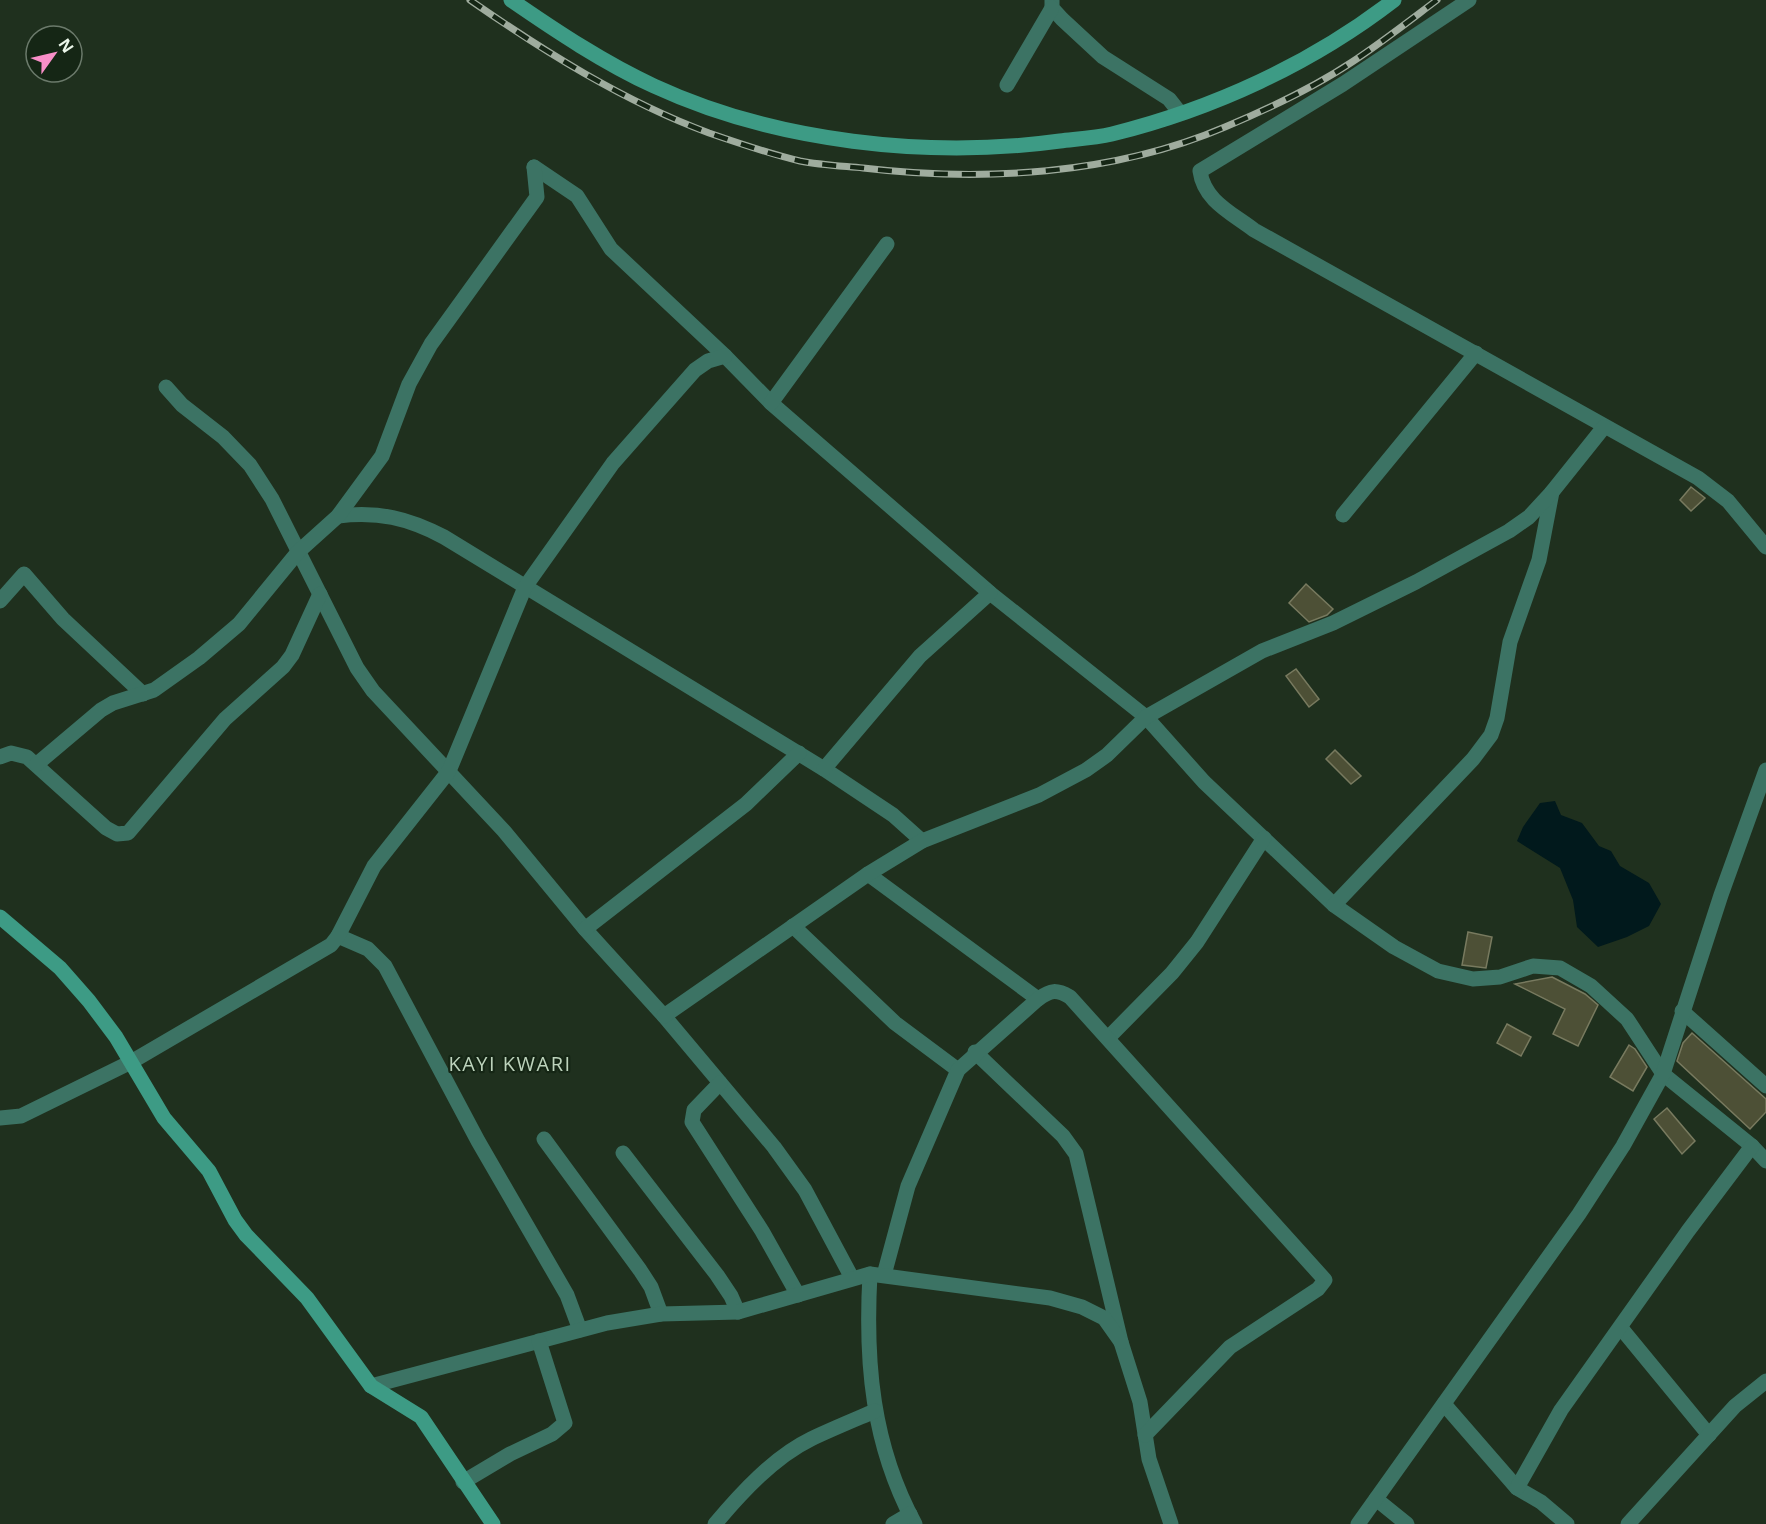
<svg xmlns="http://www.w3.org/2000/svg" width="1766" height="1524" font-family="'Open Sans',sans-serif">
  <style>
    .water { fill: #01191c }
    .building { fill: #4d5036; stroke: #787a5f; stroke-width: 1.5 }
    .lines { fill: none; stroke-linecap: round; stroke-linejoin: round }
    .street { stroke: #3c7364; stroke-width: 15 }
    .secondary { stroke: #3d9b85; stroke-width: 15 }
    .rail-casing { stroke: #9fac9e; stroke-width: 7 }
    .rail { stroke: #152615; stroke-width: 4.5; stroke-dasharray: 14; stroke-linecap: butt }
    .labels { text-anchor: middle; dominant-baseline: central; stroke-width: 4.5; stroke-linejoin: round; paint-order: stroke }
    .quarter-label { font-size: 20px; letter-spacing: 1.5px; fill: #bdd3bc; stroke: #152615 }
  </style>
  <rect width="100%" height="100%" fill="#1f301e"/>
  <polygon class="water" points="1555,801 1561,815 1582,823 1599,846 1611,851 1620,866 1649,883 1661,904 1649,926 1627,937 1598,947 1577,927 1573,900 1560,868 1517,841 1523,827 1540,803"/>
  <g class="building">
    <polygon points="1691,487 1705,498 1691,511 1680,500"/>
    <polygon points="1306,584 1333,609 1327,615 1309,622 1289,603"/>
    <polygon points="1296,669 1319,699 1309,707 1286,676"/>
    <polygon points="1335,750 1361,776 1351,784 1326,759"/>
    <polygon points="1468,932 1492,937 1486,968 1462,965"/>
    <polygon points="1552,977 1585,994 1598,1005 1578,1046 1553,1034 1565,1009 1515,984"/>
    <polygon points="1507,1024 1531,1037 1521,1056 1497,1043"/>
    <polygon points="1692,1033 1766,1099 1766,1112 1750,1129 1677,1061 1683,1043"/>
    <polygon points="1629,1045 1635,1049 1647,1067 1633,1091 1610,1077"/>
    <polygon points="1667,1108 1695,1141 1682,1154 1654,1119"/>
  </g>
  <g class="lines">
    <g class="street">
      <polyline points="1052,0 1052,8 1062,19 1103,57 1169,99 1180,113"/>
      <path d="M1469,0l-126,84 -143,87c4,30 32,42 54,59l444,248 30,23 38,46"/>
      <polyline points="1007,85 1052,8"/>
      <polyline points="534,167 577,196 611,249 725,356 771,403 990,593 1146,717 1204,782 1334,905 1394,947 1438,971 1473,979 1500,977 1533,966 1560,968 1591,986 1627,1019 1663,1074 1752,1146 1766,1161"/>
      <polyline points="166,387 182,405 223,437 250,465 272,499 357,668 373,691 504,831 585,929 664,1016 774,1147 805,1190 852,1278"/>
      <polyline points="771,403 887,244"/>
      <polyline points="1343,515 1476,353"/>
      <path d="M338,516c40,-5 70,2 106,21l380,232 69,46 29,26"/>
      <polyline points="0,601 24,574 63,619 143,694"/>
      <polyline points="0,757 11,753 27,757 106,828 117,834 128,833 225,719 283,667 292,655 320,594"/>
      <polyline points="37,764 101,710 113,703 154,690 199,658 239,624 298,552 338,516 382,456 409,384 431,344 537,197 534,167"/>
      <polyline points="824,769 920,656 990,593"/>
      <polyline points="868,874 1038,999"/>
      <polyline points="1334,905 1473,759 1491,735 1497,718 1510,642 1539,560 1552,492"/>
      <polyline points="793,926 895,1023 958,1070"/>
      <polyline points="585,929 746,804 799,753"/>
      <polyline points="338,936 368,949 385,966 478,1141 567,1295 580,1330"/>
      <polyline points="1682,1011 1766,1086"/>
      <polyline points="664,1016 868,874 922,841 1039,795 1086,770 1107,755 1146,717 1262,651 1333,623 1416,582 1509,531 1529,517 1552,492 1604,427"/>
      <polyline points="1109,1037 1172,973 1197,942 1264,838"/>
      <polyline points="975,1052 1063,1136 1076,1154 1121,1342 1140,1402 1149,1459 1171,1524"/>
      <polyline points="720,1083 694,1110 692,1122 762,1231 798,1295"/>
      <polyline points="0,1118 21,1116 131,1062 331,945 338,936 374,866 449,771 525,587 613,463 695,370 708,361 725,356"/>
      <polyline points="544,1139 640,1270 651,1287 661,1314"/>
      <polyline points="623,1153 717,1275 731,1296 738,1312"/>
      <path d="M870,1274c-5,88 2,171 45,250"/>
      <path d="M884,1275l24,-89 50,-116 80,-71c13,-9 18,-10 32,-2l255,283 -7,9 -88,58 -85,88"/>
      <polyline points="1621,1328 1709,1435"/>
      <polyline points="371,1386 607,1323 661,1314 738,1312 870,1274 1050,1298 1082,1307 1104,1318 1121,1342"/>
      <polyline points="1444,1404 1517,1488 1541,1502 1567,1524"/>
      <polyline points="463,1482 510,1454 552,1434 565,1423 539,1341"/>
      <polyline points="1517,1488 1561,1410 1688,1231 1752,1146"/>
      <polyline points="1376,1499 1407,1524"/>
      <path d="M715,1524c26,-31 59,-67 96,-85 21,-10 43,-19 64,-28"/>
      <polyline points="893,1524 910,1514"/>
      <polyline points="1358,1524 1579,1214 1623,1146 1663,1074 1721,895 1766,770"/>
      <polyline points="1628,1524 1735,1406 1766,1381"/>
    </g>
    <g class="secondary">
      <path d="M511,0c45,31 93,63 143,86 121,56 274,73 406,55 17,-2 35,-3 52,-7 101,-25 199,-70 282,-134"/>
      <polyline points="0,917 60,968 89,1001 116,1037 164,1118 209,1171 235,1220 246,1235 307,1298 371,1386 421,1417 493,1524"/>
    </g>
    <defs>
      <path id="rail" d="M470,0c75,52 153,101 239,133 29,10 61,21 91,28 20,4 42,5 63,7 119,14 250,7 362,-41 43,-18 88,-39 127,-65 29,-19 57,-41 85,-62"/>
    </defs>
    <use href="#rail" class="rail-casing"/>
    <use href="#rail" class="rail"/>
  </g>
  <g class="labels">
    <g class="quarter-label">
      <text x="510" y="1063">KAYI KWARI</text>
    </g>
  </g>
  <g transform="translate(54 54) rotate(56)"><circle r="28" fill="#152615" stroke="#6b7a6b" stroke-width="1.5"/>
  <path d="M0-4.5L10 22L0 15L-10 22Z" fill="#f98fc8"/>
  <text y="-9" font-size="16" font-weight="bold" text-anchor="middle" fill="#ecf7eb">N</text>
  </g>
</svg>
